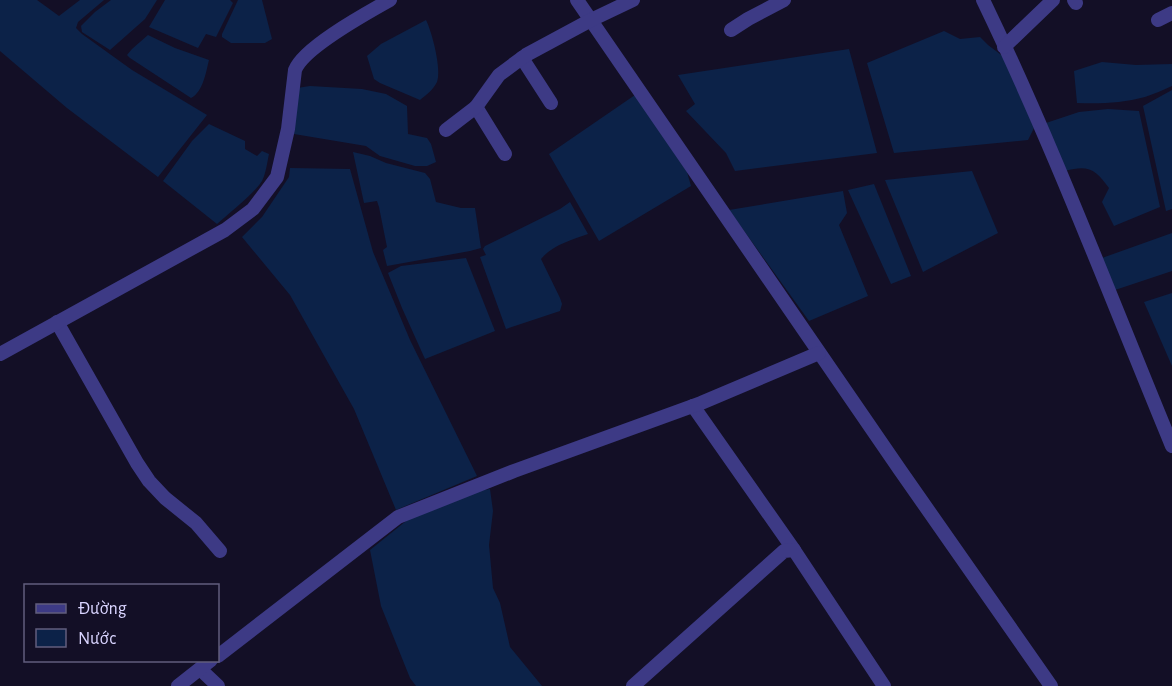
<svg xmlns="http://www.w3.org/2000/svg" width="1172" height="686" font-family="'Alegreya Sans',sans-serif">
  <style>
    .water { fill: #0c2248 }
    .lines { fill: none; stroke-linecap: round; stroke-linejoin: round }
    .minor { stroke: #3d3a85; stroke-width: 14 }
  </style>
  <rect width="100%" height="100%" fill="#130f26"/>
  <g class="water">
    <polygon points="0,0 37,0 59,16 80,0 104,0 78,22 76,28 82,34 132,70 207,115 158,177 67,108 0,51"/>
    <polygon points="111,0 157,0 145,19 110,50 82,32 81,26 95,12"/>
    <polygon points="165,0 230,0 233,3 216,37 206,34 198,48 149,27"/>
    <polygon points="238,0 262,0 272,39 265,43 231,43 222,37 222,34"/>
    <path d="M426,20c6,12 16,50 11,62 -4,8 -11,13 -17,18l-40,-17 -6,-4 -7,-23 14,-12z"/>
    <polygon points="944,31 960,39 980,37 988,45 1004,57 1034,128 1028,140 894,153 867,63"/>
    <path d="M148,35l27,13 34,12c-3,12 -6,32 -18,38l-61,-40 -3,-3 5,-6z"/>
    <polygon points="849,49 877,153 735,171 726,153 686,111 695,104 678,75"/>
    <path d="M1102,62l34,3 36,-1v22c-9,4 -18,8 -27,11 -22,6 -45,7 -68,6l-3,-32z"/>
    <polygon points="310,86 362,89 386,94 407,106 408,134 427,138 431,144 436,162 427,166 415,166 380,156 366,146 294,134 297,88"/>
    <polygon points="1172,90 1172,209 1166,211 1143,106"/>
    <polygon points="635,95 687,172 691,186 599,241 549,154"/>
    <path d="M1108,109l31,2 21,96 -46,19 -12,-24 7,-14c-13,-18 -20,-24 -44,-17l-19,-48 33,-11z"/>
    <path d="M209,124l36,17v8l12,7 5,-5 7,3c-2,9 -3,19 -7,27 -8,13 -33,32 -45,43l-54,-43 29,-40z"/>
    <polygon points="353,152 370,156 386,163 425,173 430,179 436,202 461,208 475,208 481,248 470,251 387,266 383,250 387,247 379,207 377,201 364,203"/>
    <polygon points="290,168 350,169 373,252 410,340 477,476 396,510 354,409 290,295 242,237 262,217 289,177"/>
    <polygon points="972,171 998,233 923,272 885,180"/>
    <polygon points="874,184 911,276 891,284 848,190"/>
    <polygon points="843,191 847,213 839,225 868,296 809,321 729,210"/>
    <path d="M570,202l18,32c-16,6 -36,11 -47,25l19,39 2,6 -2,7 -54,18 -26,-72 6,-2 -3,-6 2,-3 75,-37z"/>
    <polygon points="1172,233 1172,271 1115,290 1102,258"/>
    <polygon points="466,258 495,331 425,359 402,308 388,273 401,266"/>
    <polygon points="1172,293 1172,366 1144,302"/>
    <polygon points="490,489 493,511 489,545 493,588 500,603 510,647 542,686 416,686 410,678 381,606 370,550 411,517 457,495"/>
  </g>
  <g class="lines">
    <g class="minor">
      <polyline points="577,0 900,470 1051,686"/>
      <path d="M983,0c70,145 127,296 189,446"/>
      <polyline points="1074,0 1076,3"/>
      <polyline points="1158,20 1172,13"/>
      <polyline points="731,30 748,19 784,0"/>
      <polyline points="1004,47 1053,0"/>
      <polyline points="522,58 551,103"/>
      <polyline points="476,107 505,154"/>
      <polyline points="446,130 476,107 499,75 526,55 591,20 633,0"/>
      <polyline points="57,322 137,463 149,481 165,498 196,523 220,551"/>
      <path d="M0,354l225,-124 28,-21 24,-32 11,-48 7,-59c9,-23 72,-57 95,-70"/>
      <polyline points="693,406 794,550"/>
      <polyline points="218,656 398,517 514,471 701,403 819,353"/>
      <polyline points="200,669 218,686"/>
      <polyline points="178,686 211,660"/>
      <polyline points="633,686 784,551 794,550 884,686"/>
    </g>
  </g>
  <rect x="24" y="584" width="195" height="78" fill="#130f26" stroke="#625e7d" stroke-width="1.5"/>
  <rect x="36" y="604" width="30" height="9" fill="#3d3a85" stroke="#625e7d" stroke-width="1.5"/>
  <text x="78" y="614" font-size="18" fill="#d9d4ff">Đường</text>
  <rect x="36" y="629" width="30" height="18" fill="#0c2248" stroke="#625e7d" stroke-width="1.5"/>
  <text x="78" y="644" font-size="18" fill="#d9d4ff">Nước</text>
</svg>
